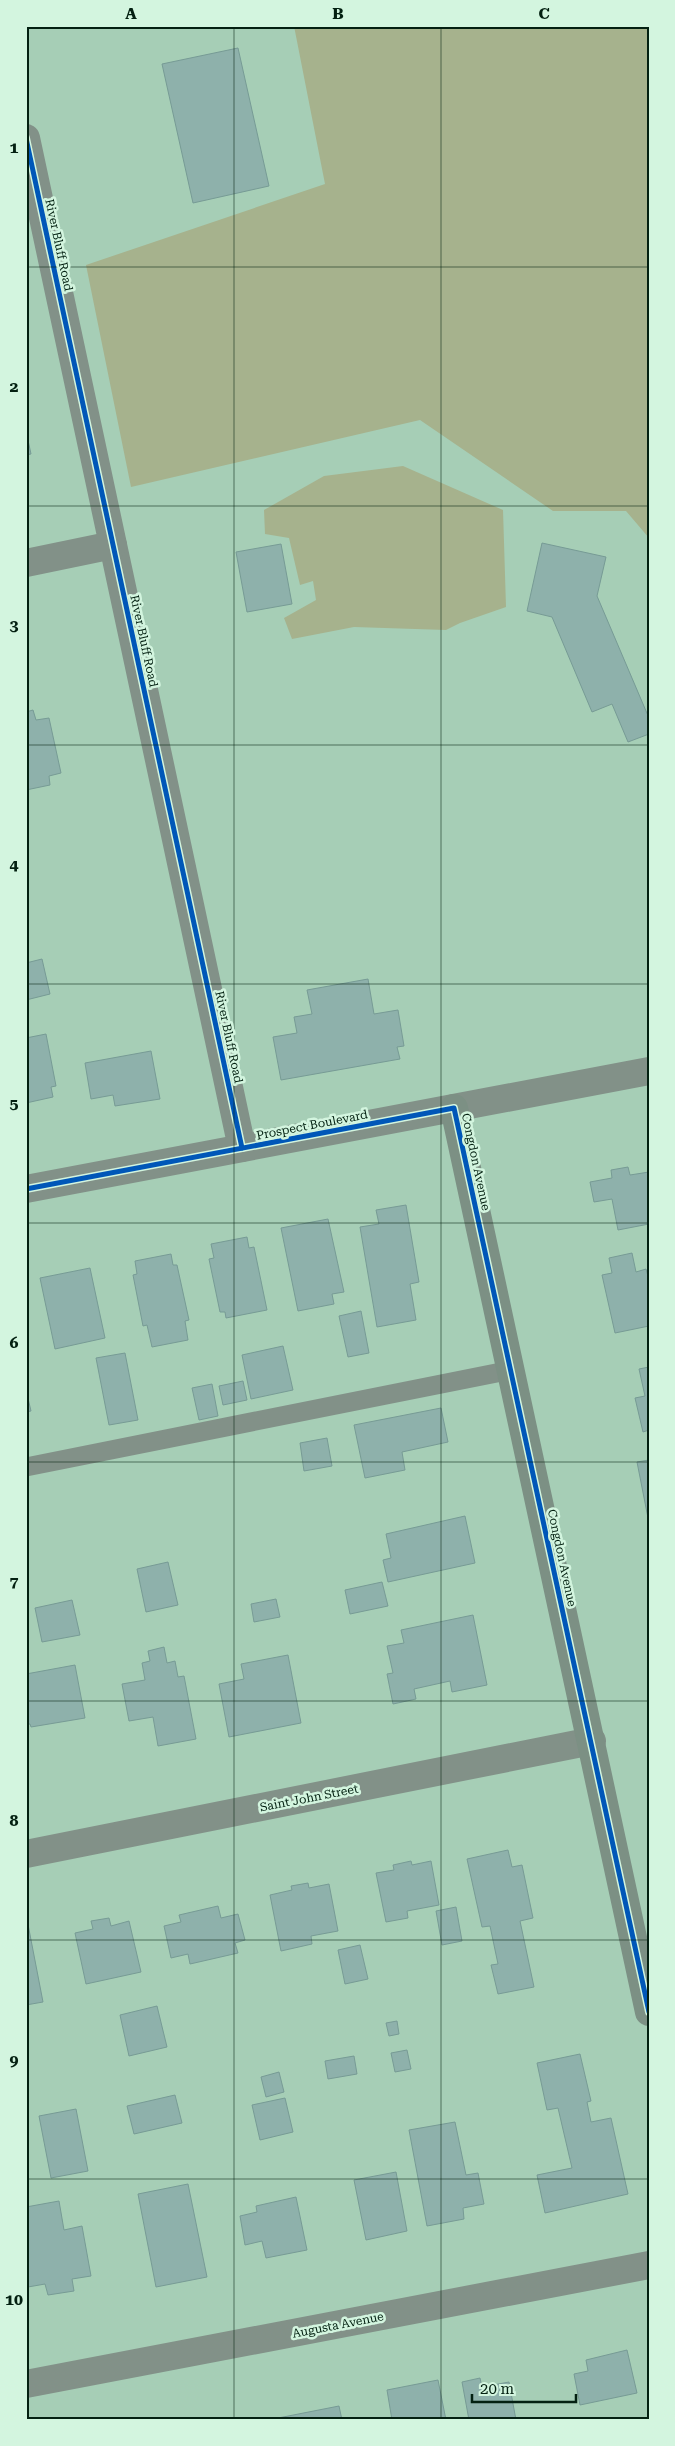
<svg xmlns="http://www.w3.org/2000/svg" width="675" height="2446" font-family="'Roboto Serif',serif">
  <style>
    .green { fill: #a6b28d }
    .building { fill: #8eb1ab; stroke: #779b95 }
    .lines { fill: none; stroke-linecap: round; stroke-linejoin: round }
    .lane { stroke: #829188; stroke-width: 19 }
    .street { stroke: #829188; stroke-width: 28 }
    .secondary { stroke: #7c9084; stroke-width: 28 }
    .cycleway-casing { stroke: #d3f5df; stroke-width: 8 }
    .cycleway { stroke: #0057b8; stroke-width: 5 }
    .grid { fill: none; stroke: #032011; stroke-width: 1; stroke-opacity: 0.55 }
    .labels { text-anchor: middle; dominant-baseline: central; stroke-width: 5; stroke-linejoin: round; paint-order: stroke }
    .street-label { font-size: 12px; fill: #032011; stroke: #d3f5df }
    .neatline { fill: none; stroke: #032011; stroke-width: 2 }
    .grid-label { font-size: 16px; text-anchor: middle; font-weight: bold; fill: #032011 }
  </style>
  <rect width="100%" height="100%" fill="#a6ceb6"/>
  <g class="green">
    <polygon points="294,26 649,26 649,538 626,511 553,511 420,420 131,487 86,265 325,184"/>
    <polygon points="403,466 503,510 506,607 460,623 446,630 354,627 292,639 284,618 316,600 313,581 300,585 289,538 265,534 264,510 324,476"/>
  </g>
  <g class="building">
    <polygon points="238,48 269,186 193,203 162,64"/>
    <polygon points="26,431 31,454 26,455"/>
    <polygon points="542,543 606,557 597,596 649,718 649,734 628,742 612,704 592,712 552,617 527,611"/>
    <polygon points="281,544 292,604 247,612 236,552"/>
    <polygon points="33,710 36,720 49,718 61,773 49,776 50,785 26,790 26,712"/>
    <polygon points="42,959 50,994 26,1000 26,963"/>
    <polygon points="368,979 374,1014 398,1010 404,1046 397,1047 400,1059 281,1080 273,1037 297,1033 294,1017 312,1014 307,990"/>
    <polygon points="46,1034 56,1086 51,1087 53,1097 26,1103 26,1038"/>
    <polygon points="151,1051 160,1099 115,1106 113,1095 91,1099 85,1063"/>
    <polygon points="628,1167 630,1175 649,1172 649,1224 618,1230 612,1199 594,1202 590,1182 612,1178 611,1170"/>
    <polygon points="406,1205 419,1282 410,1284 416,1320 377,1327 360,1227 379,1224 376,1210"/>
    <polygon points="328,1219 344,1292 332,1294 334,1304 298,1311 281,1228"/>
    <polygon points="247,1237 249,1248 254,1247 267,1310 226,1318 225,1312 220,1312 209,1259 214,1258 211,1244"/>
    <polygon points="632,1253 636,1272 646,1269 649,1280 649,1326 615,1333 602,1275 612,1273 609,1258"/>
    <polygon points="171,1254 173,1265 177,1265 189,1320 185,1321 188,1340 152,1347 147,1325 143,1326 133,1275 137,1274 135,1261"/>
    <polygon points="90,1268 105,1338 55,1349 40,1278"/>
    <polygon points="361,1311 369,1353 348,1357 339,1316"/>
    <polygon points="283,1346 293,1390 251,1399 242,1355"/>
    <polygon points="125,1353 138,1420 109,1425 96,1358"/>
    <polygon points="649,1367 649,1430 643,1432 635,1398 645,1396 639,1369"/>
    <polygon points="243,1381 247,1400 223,1405 219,1386"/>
    <polygon points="212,1384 218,1416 199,1420 192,1388"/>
    <polygon points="26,1390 31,1411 26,1412"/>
    <polygon points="441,1408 448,1442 402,1452 405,1470 365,1478 354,1425"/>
    <polygon points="327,1438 332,1466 304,1471 300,1443"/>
    <polygon points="649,1460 649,1523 637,1462"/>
    <polygon points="465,1516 475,1563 388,1582 383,1560 391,1558 386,1534"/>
    <polygon points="168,1562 178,1605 146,1612 137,1569"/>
    <polygon points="382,1582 388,1606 350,1614 345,1590"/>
    <polygon points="276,1599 280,1617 254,1622 251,1604"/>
    <polygon points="72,1600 80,1635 42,1642 35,1608"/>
    <polygon points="473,1615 487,1685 452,1692 450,1681 414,1689 416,1699 393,1704 387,1674 393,1673 387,1646 404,1643 401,1630"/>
    <polygon points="164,1647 167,1663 175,1661 178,1677 184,1676 196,1739 158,1746 153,1717 129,1721 122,1684 145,1680 142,1663 150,1661 148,1651"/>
    <polygon points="288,1655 301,1723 229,1737 219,1684 244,1679 241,1664"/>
    <polygon points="75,1665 85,1718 31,1727 30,1724 26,1724 26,1674"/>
    <polygon points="508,1850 512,1867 522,1865 533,1918 520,1921 534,1987 498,1994 491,1965 498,1964 490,1926 482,1927 467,1859"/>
    <polygon points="411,1861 412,1865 431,1861 439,1905 407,1911 408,1918 386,1922 376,1873 394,1870 393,1865"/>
    <polygon points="308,1883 309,1888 329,1884 338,1931 311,1936 312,1944 281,1951 270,1895 292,1890 291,1886"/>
    <polygon points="218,1906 221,1918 238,1914 245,1940 235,1943 238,1953 190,1964 188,1954 171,1958 164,1926 181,1922 179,1915"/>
    <polygon points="456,1907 462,1941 442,1945 436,1911"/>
    <polygon points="26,1914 43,2002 26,2005"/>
    <polygon points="109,1918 111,1926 129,1921 141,1972 86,1984 75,1933 93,1929 91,1921"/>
    <polygon points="360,1945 368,1979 345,1984 338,1950"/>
    <polygon points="157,2006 167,2047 129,2056 120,2015"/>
    <polygon points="397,2021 399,2034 389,2036 386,2023"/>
    <polygon points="407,2050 411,2069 395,2072 391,2053"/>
    <polygon points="580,2054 591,2101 587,2102 591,2122 611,2118 628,2194 545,2213 537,2175 572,2168 558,2108 547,2110 537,2063"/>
    <polygon points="354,2056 357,2074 328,2079 325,2061"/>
    <polygon points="279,2072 284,2092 266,2097 261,2077"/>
    <polygon points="175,2095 182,2123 134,2134 127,2106"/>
    <polygon points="285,2098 293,2132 260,2140 252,2105"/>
    <polygon points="76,2109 88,2171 51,2178 39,2116"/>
    <polygon points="455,2122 466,2175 478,2173 484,2204 463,2208 464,2219 427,2226 409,2130"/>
    <polygon points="396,2172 407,2231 366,2240 354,2180"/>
    <polygon points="188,2184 207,2277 156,2287 138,2194"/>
    <polygon points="296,2197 307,2250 266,2258 262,2241 245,2245 240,2216 257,2212 256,2206"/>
    <polygon points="59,2201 64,2230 82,2226 91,2276 72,2279 74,2291 48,2295 45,2284 28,2287 26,2207"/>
    <polygon points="627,2350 637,2393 580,2405 574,2374 588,2371 586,2360"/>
    <polygon points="480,2378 482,2387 509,2382 516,2420 469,2420 462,2382"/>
    <polygon points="438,2380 446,2420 392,2420 387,2390"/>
    <polygon points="339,2406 342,2420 268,2420"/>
  </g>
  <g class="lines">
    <polyline class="lane" points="26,1467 511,1370"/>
    <g class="street">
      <polyline points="26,138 242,1148"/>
      <polyline points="26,563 113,545"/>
      <polyline points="26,1189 649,1071"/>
      <polyline points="26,1854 592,1741"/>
      <polyline points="26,2384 649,2265"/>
    </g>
    <polyline class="secondary" points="454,1108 649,2012"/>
    <defs>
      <g id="cycleway">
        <polyline points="26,138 242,1148"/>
        <polyline points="26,1189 454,1108 649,2012"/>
      </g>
    </defs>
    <use href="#cycleway" class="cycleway-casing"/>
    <use href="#cycleway" class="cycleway"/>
  </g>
  <path class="grid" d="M234,26v2394M441,26v2394M26,267h623M26,506h623M26,745h623M26,984h623M26,1223h623M26,1462h623M26,1701h623M26,1940h623M26,2179h623"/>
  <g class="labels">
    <g class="street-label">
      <text transform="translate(59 245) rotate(78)">River Bluff Road</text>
      <text transform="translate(144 641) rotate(78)">River Bluff Road</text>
      <text transform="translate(229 1037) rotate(78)">River Bluff Road</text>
      <text transform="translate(312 1125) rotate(-11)">Prospect Boulevard</text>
      <text transform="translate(476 1162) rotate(78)">Congdon Avenue</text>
      <text transform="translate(562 1558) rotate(78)">Congdon Avenue</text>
      <text transform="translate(309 1798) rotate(-11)">Saint John Street</text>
      <text transform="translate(338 2325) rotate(-11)">Augusta Avenue</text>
    </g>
  </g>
  <rect width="675" height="2446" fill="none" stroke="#d3f5df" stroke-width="55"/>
  <path d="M472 2394v8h104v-8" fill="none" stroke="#032011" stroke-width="2.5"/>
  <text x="480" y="2394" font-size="15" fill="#032011" stroke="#d3f5df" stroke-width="4" paint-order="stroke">20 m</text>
  <rect x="28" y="28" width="620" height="2390" class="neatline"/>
  <g class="grid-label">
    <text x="131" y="19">A</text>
    <text x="338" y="19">B</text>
    <text x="544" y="19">C</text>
    <text x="14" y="153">1</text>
    <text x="14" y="392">2</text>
    <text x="14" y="631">3</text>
    <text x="14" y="870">4</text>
    <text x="14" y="1109">5</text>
    <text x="14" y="1348">6</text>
    <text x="14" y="1587">7</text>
    <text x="14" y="1826">8</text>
    <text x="14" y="2066">9</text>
    <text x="14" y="2305">10</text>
  </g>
</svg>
